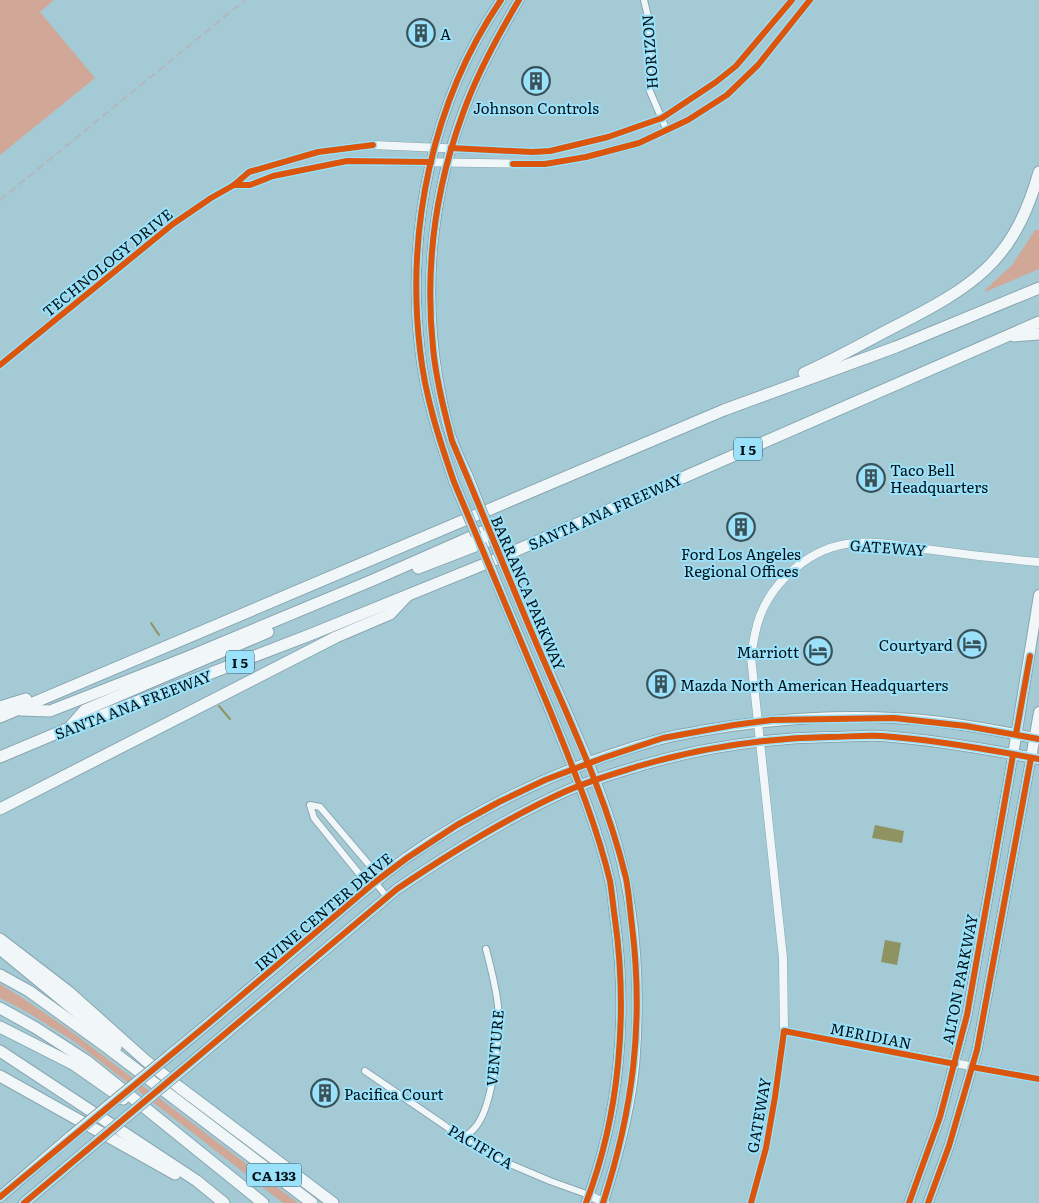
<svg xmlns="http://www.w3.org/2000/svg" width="1039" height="1203" font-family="Literata,serif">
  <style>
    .green { fill: #d1a897 }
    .water { fill: #8f9362 }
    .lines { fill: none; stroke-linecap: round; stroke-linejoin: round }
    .stream { stroke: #8f9362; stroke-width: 2 }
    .minor-casing { stroke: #88a6b0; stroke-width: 8 }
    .tertiary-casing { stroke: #88a6b0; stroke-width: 9 }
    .secondary-casing { stroke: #88a6b0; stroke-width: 11 }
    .primary-casing { stroke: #88a6b0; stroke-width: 12 }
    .motorway-casing { stroke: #88a6b0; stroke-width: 13 }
    .minor { stroke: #f1f7f9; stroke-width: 6 }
    .tertiary { stroke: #f1f7f9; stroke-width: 8 }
    .secondary { stroke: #f1f7f9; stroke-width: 9 }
    .primary { stroke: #f1f7f9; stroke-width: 10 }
    .motorway { stroke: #f1f7f9; stroke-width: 11 }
    .rail { stroke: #afb9bc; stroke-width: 2; stroke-dasharray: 8 4; stroke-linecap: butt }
    .secondary-bridge-casing { stroke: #88a6b0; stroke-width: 11; stroke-linecap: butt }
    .primary-bridge-casing { stroke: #88a6b0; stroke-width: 12; stroke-linecap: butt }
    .secondary-bridge { stroke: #f1f7f9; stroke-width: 9 }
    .primary-bridge { stroke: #f1f7f9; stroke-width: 10 }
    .cycleway-casing { stroke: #9be1f9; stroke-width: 9 }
    .cycleway { stroke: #dc550c; stroke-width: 6 }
    .labels { text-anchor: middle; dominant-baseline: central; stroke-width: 4; stroke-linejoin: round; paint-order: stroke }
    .shield { fill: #9be1f9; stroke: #2e4f5a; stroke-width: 1 }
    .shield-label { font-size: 14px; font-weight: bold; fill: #001016 }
    .poi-label { font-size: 15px; fill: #001016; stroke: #9be1f9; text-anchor: start }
    .street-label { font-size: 15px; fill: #001016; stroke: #9be1f9 }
  </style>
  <rect width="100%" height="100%" fill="#a4cad6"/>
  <g class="green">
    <polygon points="0,0 54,0 40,12 95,78 0,155"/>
    <polygon points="1035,230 1039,230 1039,269 985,292 986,289 1012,265"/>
    <polygon points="0,984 21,997 68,1029 298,1203 283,1203 75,1042 27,1012 0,998"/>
  </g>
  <g class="water">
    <polygon points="875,825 904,831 902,843 872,838"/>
    <polygon points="885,940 901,943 897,965 881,962"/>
  </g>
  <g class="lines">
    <g class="stream">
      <polyline points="151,623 159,635"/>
      <polyline points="219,706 230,719"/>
    </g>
    <defs>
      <g id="minor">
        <polyline points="644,0 650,25 649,89 667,131"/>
        <polyline points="375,882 361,876 314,818 310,805 320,807 371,867 375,882 387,897"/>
        <polyline points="365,1071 463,1138 498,1159 550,1181 589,1195"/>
        <path d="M463,1138c6,-4 12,-9 16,-16 14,-22 22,-90 19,-116 -2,-19 -7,-38 -12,-57"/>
      </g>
      <g id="tertiary">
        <polyline points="234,185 250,185 273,176 347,161 545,164 586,157 639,143 688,120 727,95 758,65 810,0"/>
        <polyline points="0,365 173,224 211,198 234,185 249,172 318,152 373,145 536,152 550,151 608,137 662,118 716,82 736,66 792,0"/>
        <polyline points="784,1031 1039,1079"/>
        <polyline points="589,1195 605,1203"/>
        <path d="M751,1203l15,-55 9,-51 9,-66 -1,-73 -32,-301c2,-14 4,-28 9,-41 14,-37 53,-70 94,-73 26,-2 53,4 79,7 35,5 71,9 106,12"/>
      </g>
      <g id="secondary">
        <path d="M468,476c-5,-11 -11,-23 -15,-34 -8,-20 -11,-42 -15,-63 -15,-88 -7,-179 24,-264 15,-41 35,-78 57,-115"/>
        <path d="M454,482c-15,-43 -29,-86 -34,-132 -14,-120 12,-249 81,-350"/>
        <path d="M515,591c30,77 69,151 95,230 25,76 31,159 25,239 -4,48 -17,97 -32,143"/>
        <path d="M503,598c20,47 39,93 58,140 19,47 38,94 49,144 3,12 3,25 5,37 13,94 5,195 -29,284"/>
        <polyline points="909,1203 940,1117 967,1015 1013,755"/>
        <polyline points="928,1203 949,1146 977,1050 1031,758"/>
      </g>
      <g id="primary">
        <polyline points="1013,755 1039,595"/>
        <polyline points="1031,758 1039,712"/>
        <path d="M170,1055c47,-38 92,-77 138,-116 32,-28 64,-56 98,-81 77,-54 165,-94 255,-119 13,-4 26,-5 39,-8 63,-11 130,-16 194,-13 49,2 98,11 145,21"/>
        <path d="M186,1067l211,-178c53,-36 108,-70 167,-97 24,-11 49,-18 75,-26 64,-19 123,-28 190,-29 17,0 35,-2 53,-1 53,4 105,13 157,23"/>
        <polyline points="0,1197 70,1137"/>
        <polyline points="24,1203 88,1149"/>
      </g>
      <g id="motorway">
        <polyline points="1014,336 1039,334"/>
        <path d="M804,373c30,-13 59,-30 88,-45 80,-41 121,-64 147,-156"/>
        <polyline points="418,568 493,539"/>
        <polyline points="0,707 26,699"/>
        <polyline points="21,710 50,711 188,657 373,580 489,529"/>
        <polyline points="0,717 724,410 896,347 1039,288"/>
        <polyline points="70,727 85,710 268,632"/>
        <polyline points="0,757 69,728 312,634 492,561 1039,322"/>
        <polyline points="0,809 336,637 390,614 407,596"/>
        <polyline points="0,939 69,992 145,1060 179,1087 333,1203"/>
        <polyline points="0,949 89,1022 116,1047"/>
        <polyline points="0,975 29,991 108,1048 312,1203"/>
        <polyline points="0,1008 36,1028 87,1061 263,1203"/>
        <polyline points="0,1027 73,1064 123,1099"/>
        <polyline points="0,1051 197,1181 224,1203"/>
        <polyline points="0,1076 175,1174"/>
      </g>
    </defs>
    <use href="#minor" class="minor-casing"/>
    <use href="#tertiary" class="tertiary-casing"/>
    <use href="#secondary" class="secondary-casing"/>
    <use href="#primary" class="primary-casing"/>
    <use href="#motorway" class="motorway-casing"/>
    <use href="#minor" class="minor"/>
    <use href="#tertiary" class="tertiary"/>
    <use href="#secondary" class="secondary"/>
    <use href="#primary" class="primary"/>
    <use href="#motorway" class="motorway"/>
    <polyline class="rail" points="0,200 245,0"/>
    <defs>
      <g id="secondary-bridge">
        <polyline points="468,476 489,529"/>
        <polyline points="454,482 476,535"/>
        <polyline points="493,539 515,591"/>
        <polyline points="481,544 503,598"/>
      </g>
      <g id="primary-bridge">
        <polyline points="70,1137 170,1055"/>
        <polyline points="88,1149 186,1067"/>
      </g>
    </defs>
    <use href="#secondary-bridge" class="secondary-bridge-casing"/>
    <use href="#primary-bridge" class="primary-bridge-casing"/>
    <use href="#secondary-bridge" class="secondary-bridge"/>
    <use href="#primary-bridge" class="primary-bridge"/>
    <defs>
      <g id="cycleway">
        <path d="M501,0c-69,101 -95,230 -81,350 5,46 19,89 34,132 33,77 65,154 97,231 22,55 45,110 59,168 2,12 3,25 5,38 13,94 5,195 -29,284"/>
        <path d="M519,0c-22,37 -43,75 -57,116 -27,74 -37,153 -29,232 3,31 11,62 19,93 30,70 58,141 88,211 32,74 67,147 86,226 3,15 4,32 6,48 12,97 1,184 -29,277"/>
        <polyline points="451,148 532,152 550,151 608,137 662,118 716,82 736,66 792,0"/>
        <polyline points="513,164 545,164 586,157 639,143 688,120 727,95 758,65 810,0"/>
        <polyline points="234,185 250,185 273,176 347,161 431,162"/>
        <polyline points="0,365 173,224 211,198 234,185 249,172 318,152 373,145"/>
        <polyline points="1016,734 1030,656"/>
        <polyline points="972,1067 1039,1079"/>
        <polyline points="0,1197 208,1024 375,882 407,858 457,825 499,802 545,780 603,758 663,738 734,725 772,720 894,718 966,726 1039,739"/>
        <path d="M24,1203l373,-314c53,-36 108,-70 167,-97 24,-11 49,-18 75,-26 64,-19 123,-28 190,-29 17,0 35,-2 53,-1 53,4 105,13 157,23"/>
        <polyline points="751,1203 766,1148 775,1097 784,1031 955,1064"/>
        <polyline points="909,1203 940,1117 967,1015 1013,755"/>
        <polyline points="928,1203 949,1146 977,1050 1031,758"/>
      </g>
    </defs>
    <use href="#cycleway" class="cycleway-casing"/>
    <use href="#cycleway" class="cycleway"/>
  </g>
  <defs>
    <symbol id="building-ring" viewBox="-11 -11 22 22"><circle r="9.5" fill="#9be1f9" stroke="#395159" stroke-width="1.5"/><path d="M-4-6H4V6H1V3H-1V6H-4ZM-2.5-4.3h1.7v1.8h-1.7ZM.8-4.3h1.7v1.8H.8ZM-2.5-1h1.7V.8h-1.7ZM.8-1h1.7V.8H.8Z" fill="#395159"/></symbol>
    <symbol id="hotel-ring" viewBox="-11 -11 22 22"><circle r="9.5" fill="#9be1f9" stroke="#395159" stroke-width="1.5"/><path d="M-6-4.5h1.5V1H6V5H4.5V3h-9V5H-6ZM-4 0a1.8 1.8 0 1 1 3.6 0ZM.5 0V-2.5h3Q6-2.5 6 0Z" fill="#395159"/></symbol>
  </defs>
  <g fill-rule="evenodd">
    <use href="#building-ring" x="405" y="17" width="32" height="32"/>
    <use href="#building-ring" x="520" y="65" width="32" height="32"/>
    <use href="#building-ring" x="855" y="462" width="32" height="32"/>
    <use href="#building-ring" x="725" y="511" width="32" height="32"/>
    <use href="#hotel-ring" x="956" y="628" width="32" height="32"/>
    <use href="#hotel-ring" x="802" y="635" width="32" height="32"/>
    <use href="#building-ring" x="645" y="668" width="32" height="32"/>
    <use href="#building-ring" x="309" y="1077" width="32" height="32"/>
  </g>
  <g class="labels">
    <g class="shield">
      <rect x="734" y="437.5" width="28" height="23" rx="4"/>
      <rect x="226" y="650.5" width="28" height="23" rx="4"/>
      <rect x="246.5" y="1163.5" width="55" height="23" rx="4"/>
    </g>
    <g class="shield-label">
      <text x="748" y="449">I 5</text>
      <text x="240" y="662">I 5</text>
      <text x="274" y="1175">CA 133</text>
    </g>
    <g class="poi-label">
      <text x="440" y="33">A</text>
      <text x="536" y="107" text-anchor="middle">Johnson Controls</text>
      <text x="890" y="469">Taco Bell<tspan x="890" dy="17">Headquarters</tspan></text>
      <text x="741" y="553" text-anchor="middle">Ford Los Angeles<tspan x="741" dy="17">Regional Offices</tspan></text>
      <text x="953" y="644" text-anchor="end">Courtyard</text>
      <text x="799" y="651" text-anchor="end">Marriott</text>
      <text x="680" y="684">Mazda North American Headquarters</text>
      <text x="344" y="1093">Pacifica Court</text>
    </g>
    <g class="street-label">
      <text transform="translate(649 52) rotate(-94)">HORIZON</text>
      <text transform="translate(107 262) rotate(-39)">TECHNOLOGY DRIVE</text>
      <text transform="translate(605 511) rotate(-24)">SANTA ANA FREEWAY</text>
      <text transform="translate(888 547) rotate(4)">GATEWAY</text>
      <text transform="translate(529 593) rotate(67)">BARRANCA PARKWAY</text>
      <text transform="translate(133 704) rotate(-21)">SANTA ANA FREEWAY</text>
      <text transform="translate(323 911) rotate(-40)">IRVINE CENTER DRIVE</text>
      <text transform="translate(959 979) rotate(-79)">ALTON PARKWAY</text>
      <text transform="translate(871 1035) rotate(11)">MERIDIAN</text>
      <text transform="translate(494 1048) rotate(-85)">VENTURE</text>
      <text transform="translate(758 1115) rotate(-80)">GATEWAY</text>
      <text transform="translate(481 1146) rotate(30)">PACIFICA</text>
    </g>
  </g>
</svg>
